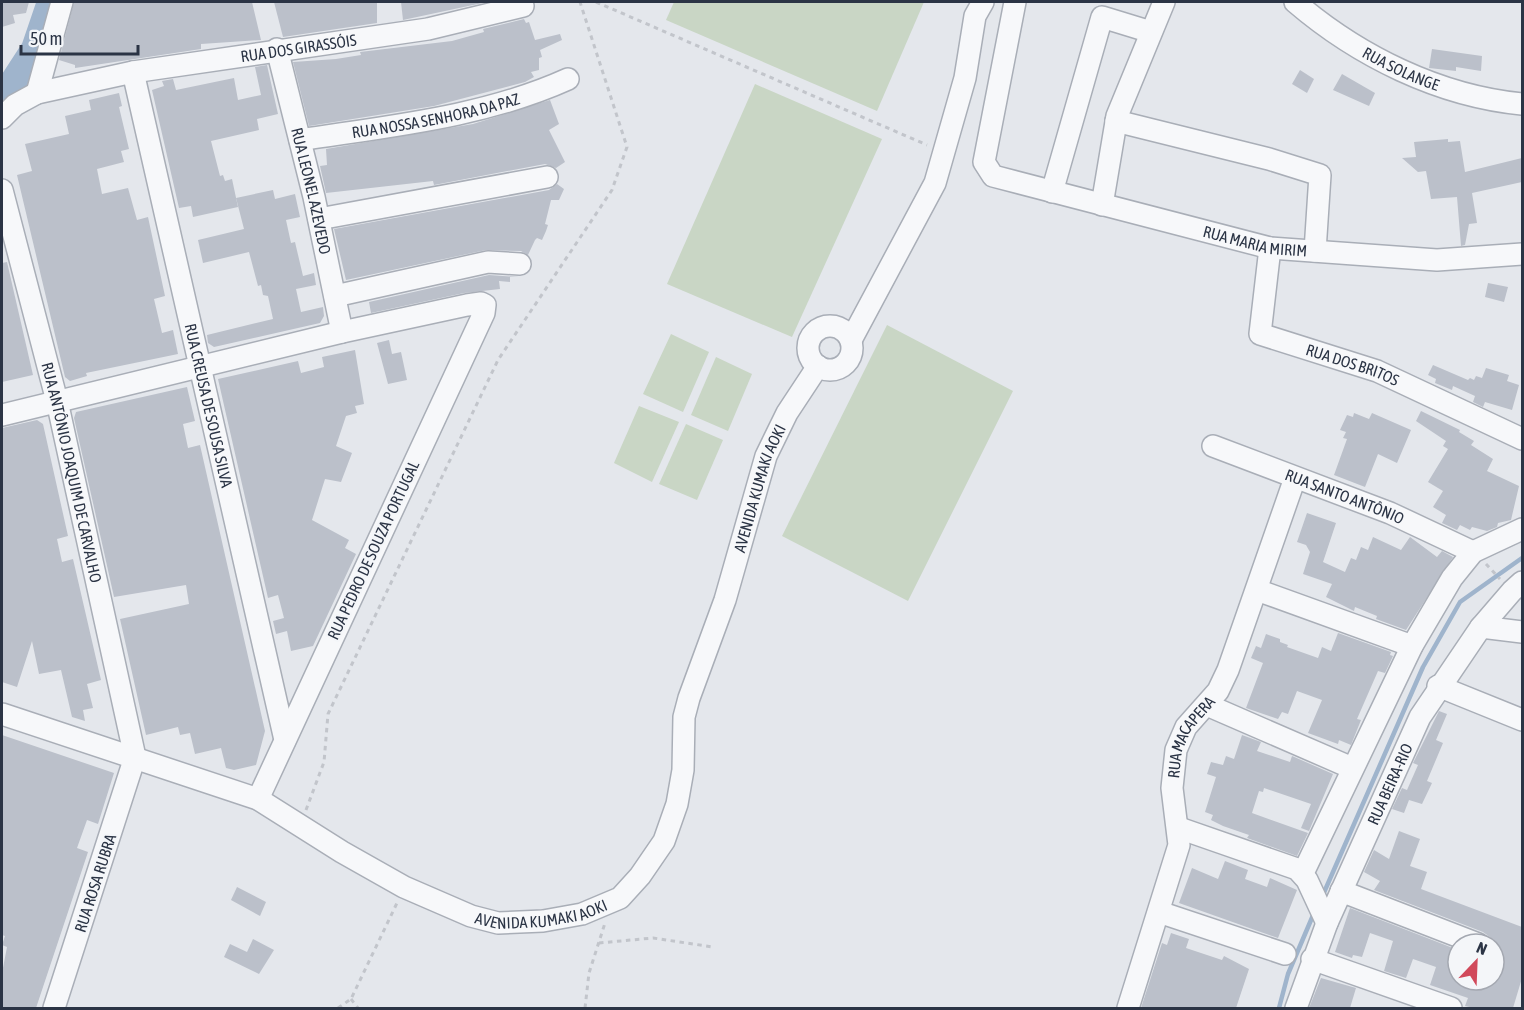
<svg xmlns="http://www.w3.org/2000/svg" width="1524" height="1010" font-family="'Asap Condensed',sans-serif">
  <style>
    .green { fill: #c9d6c5 }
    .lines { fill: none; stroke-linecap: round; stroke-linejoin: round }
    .stream { stroke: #9fb4cc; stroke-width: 4.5 }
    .river { stroke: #9fb4cc; stroke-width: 28 }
    .building { fill: #bbc0ca }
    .minor-casing { stroke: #a9aeb7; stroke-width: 24 }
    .path { stroke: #c2c5cb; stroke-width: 3; stroke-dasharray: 4.5 4.5; stroke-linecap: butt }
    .minor { stroke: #f7f8fa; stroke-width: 21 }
    .labels { text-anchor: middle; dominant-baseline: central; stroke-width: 4.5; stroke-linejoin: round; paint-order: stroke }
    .street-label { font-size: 16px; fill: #2b3445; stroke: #f4f6f9 }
  </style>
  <rect width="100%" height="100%" fill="#e4e7ec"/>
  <g class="green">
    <polygon points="674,2 924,2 877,111 666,20"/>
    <polygon points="755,84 882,139 792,337 667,284"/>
    <polygon points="887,325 1013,391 908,601 782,536"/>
    <polygon points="671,334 709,352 683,412 643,394"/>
    <polygon points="716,357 752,374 728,431 691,415"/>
    <polygon points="639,406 679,422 652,482 614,463"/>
    <polygon points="686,424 723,440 697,500 659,484"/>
  </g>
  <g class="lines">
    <g class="stream">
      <polyline points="1322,897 1423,667 1460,602 1522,558"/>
      <polyline points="1279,1008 1288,974 1314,913"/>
    </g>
    <polyline class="river" points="2,100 35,49 51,2"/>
  </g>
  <g class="building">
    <polygon points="2,2 29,2 26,13 13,15 15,23 2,27"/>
    <polygon points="74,2 252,2 261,40 201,44 201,49 75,68 75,65 59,60"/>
    <polygon points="274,2 377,2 377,23 283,37"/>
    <polygon points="401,2 487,2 403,20"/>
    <polygon points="524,19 526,23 529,22 535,40 560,34 562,40 540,50 542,57 539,58 539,70 531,72 534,77 525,82 434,106 309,126 293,62 336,59 361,55 360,52 452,41 484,32 483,29"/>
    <polygon points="1432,49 1482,56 1481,71 1456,67 1456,71 1429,68"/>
    <polygon points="267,65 278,114 257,119 259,130 211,141 220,176 223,175 225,181 232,179 238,207 193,217 191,206 179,208 152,90 164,86 162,81 173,79 176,90 234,78 238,100 261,95 255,67"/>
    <polygon points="1300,70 1314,79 1307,93 1292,84"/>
    <polygon points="1342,74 1375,93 1369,106 1333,90"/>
    <polygon points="119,93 122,106 119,107 129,149 121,151 124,162 97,169 102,194 128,188 137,220 148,217 165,296 154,299 162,333 173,330 178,354 86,373 87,376 70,381 65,377 17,175 32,171 25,144 69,134 65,116 91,110 89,100"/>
    <polygon points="550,100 559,124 549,130 565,162 556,168 545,164 434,185 433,181 326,193 320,166 327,165 326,149 473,124"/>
    <polygon points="1448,139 1448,142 1460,141 1465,172 1522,158 1522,182 1472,193 1477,223 1469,224 1465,245 1461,246 1457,197 1431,199 1426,171 1418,172 1402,158 1416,157 1414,142"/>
    <polygon points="557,184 564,189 559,200 551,200 545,224 548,225 546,231 542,240 537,238 535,240 528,255 521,251 486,250 346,280 334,229 549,190"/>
    <polygon points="273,190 275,199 295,194 300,217 286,220 291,243 295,242 303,276 314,273 316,285 296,289 301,312 323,307 324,316 320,323 214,347 208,343 207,335 273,319 268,296 263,295 261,285 258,286 249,252 203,263 198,240 244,229 236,198"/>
    <polygon points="7,262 33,375 2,382 2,263"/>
    <polygon points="489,275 519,277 510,277 510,282 499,281 500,289 464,293 371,313 369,302"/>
    <polygon points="1488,283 1508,287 1504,302 1485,297"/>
    <polygon points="389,340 392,354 401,352 407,380 388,384 377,343"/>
    <polygon points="355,350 364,404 355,406 357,413 346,416 336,446 352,453 341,482 325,479 312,520 349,540 345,548 356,554 313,646 291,651 287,631 276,634 273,621 284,618 278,595 268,598 218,379 298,361 301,373 324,367 322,357"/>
    <polygon points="1433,365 1468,380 1470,378 1474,380 1476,376 1482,378 1486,368 1509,375 1507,381 1519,385 1512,410 1485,402 1483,407 1473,402 1475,396 1453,386 1452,390 1435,383 1436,379 1428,375"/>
    <polygon points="187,387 195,421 183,424 188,448 200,445 265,731 256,765 234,770 226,768 221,748 195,754 190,733 180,735 178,727 146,735 120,619 189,604 186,585 114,597 74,418 76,412"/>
    <polygon points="1421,411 1460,430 1459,432 1474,441 1471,445 1493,459 1487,471 1519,486 1511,520 1498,523 1497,527 1487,531 1472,527 1470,530 1460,525 1457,530 1442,523 1446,515 1433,507 1443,491 1428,482 1448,449 1443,446 1446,441 1416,421"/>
    <polygon points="1354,413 1369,419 1372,413 1411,430 1397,463 1378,454 1365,487 1334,475 1347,439 1343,438 1346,432 1340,430 1347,415 1353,417"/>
    <polygon points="37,420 43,424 68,536 57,539 62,562 73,559 101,680 87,684 93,708 83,710 85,721 72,717 61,670 39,674 32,641 17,687 2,682 2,428"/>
    <polygon points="1307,513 1336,523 1323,562 1345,572 1351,558 1356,560 1361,547 1368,550 1373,537 1401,550 1410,537 1437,557 1442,551 1453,557 1406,630 1376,619 1377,616 1355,607 1354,611 1326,597 1332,584 1303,574 1310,552 1306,545 1297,542"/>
    <polygon points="1338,633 1391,652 1390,655 1393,656 1385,673 1378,671 1357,719 1361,720 1351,745 1339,740 1338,744 1308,733 1322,700 1297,691 1288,714 1282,712 1278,719 1246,708 1263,663 1251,658 1256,646 1261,648 1266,634 1280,639 1280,642 1288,645 1287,647 1318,658 1322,647 1331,651"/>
    <polygon points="1439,711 1447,714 1436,740 1443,743 1427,781 1432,783 1422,804 1409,800 1404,813 1392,809 1402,788 1407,790 1418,765 1413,763"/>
    <polygon points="2,735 114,773 98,824 87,820 77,848 88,852 36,1008 2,1008 2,973 7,947 2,945 5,936 2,935"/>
    <polygon points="1242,735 1261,742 1257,751 1290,762 1292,756 1333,774 1309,831 1301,828 1311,804 1264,788 1263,792 1259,791 1252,813 1308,833 1297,856 1247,838 1249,835 1223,826 1211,820 1213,815 1205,812 1216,777 1207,774 1211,762 1223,765 1226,756 1234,759"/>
    <polygon points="1399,831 1420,839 1410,866 1427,872 1421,889 1522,927 1522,978 1513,1008 1474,1008 1465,1006 1468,998 1430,985 1436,967 1413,959 1406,978 1384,971 1393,941 1370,933 1362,957 1353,955 1352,958 1335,952 1350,908 1458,950 1458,980 1494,980 1494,940 1483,932 1374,890 1380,881 1364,872 1374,850 1389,859"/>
    <polygon points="1225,861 1248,870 1245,879 1267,887 1270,878 1297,890 1278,938 1179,903 1192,868 1218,879"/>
    <polygon points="237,887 266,902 260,916 231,900"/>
    <polygon points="1171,933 1189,939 1186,948 1222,960 1224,956 1249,969 1236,1008 1141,1008 1162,943 1167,945"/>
    <polygon points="253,939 274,950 259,974 224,957 230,944 247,952"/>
    <polygon points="1321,978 1356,988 1350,1008 1309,1008"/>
  </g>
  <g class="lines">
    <defs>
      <g id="minor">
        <path id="s1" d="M1015,2l-31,160 9,14 277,72 167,12 85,-6"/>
        <path id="s2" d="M1295,2c63,54 144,94 227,102"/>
        <path id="s3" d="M277,49l37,148 28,135"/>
        <path id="s4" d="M133,72l152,668"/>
        <polyline points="37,93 62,2"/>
        <path id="s5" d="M2,118l13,-13 22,-12 96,-21 295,-43 95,-23"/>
        <polyline points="1116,121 1269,159 1320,175 1315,251"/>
        <path id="s6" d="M300,140c90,-14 184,-23 268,-61"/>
        <path id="s7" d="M2,190l55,211 78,356 -81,251"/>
        <polyline points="1052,192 1102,17 1151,32"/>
        <polyline points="1102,205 1117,116 1164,2"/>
        <polyline points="319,219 547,177"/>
        <path id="s8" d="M1270,248l-10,86 117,37 145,68"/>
        <polyline points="335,296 488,262 520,264"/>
        <circle cx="830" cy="348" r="22"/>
        <polyline points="851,340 935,183 965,78 975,16 983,2"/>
        <polyline points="2,415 342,332 467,305 481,303 485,305 484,313 258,799"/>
        <path id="s9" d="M1213,446l177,67 83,39"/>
        <polyline points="1257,590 1412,646"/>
        <polyline points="1481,627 1522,632"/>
        <polyline points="1438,686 1522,720"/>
        <polyline points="1207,705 1352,768"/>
        <path id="s10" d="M2,714l256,85 84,53 62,35 67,29 27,7 45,-2 39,-7 38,-16 20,-22 24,-35 13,-37 6,-34 1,-53 5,-19 36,-98 41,-144 21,-43 31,-47"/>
        <polyline points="1179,828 1297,869 1307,880 1327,923"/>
        <polyline points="1303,873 1412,646 1452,578 1473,552 1522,529"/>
        <polyline points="1341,891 1478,944"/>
        <polyline points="1159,912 1285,954"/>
        <polyline points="1312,959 1451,1008"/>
        <path id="s11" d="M1128,1008l51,-163 -7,-57 4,-38 10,-23 32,-36 10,-21 67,-192"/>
        <path id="s12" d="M1296,1008l31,-85 93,-206 61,-90 31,-36 10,-9"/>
      </g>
    </defs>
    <use href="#minor" class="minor-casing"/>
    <g class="path">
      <polyline points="596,2 927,145"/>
      <polyline points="1486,564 1500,579"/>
      <polyline points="306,810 324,762 328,714 498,360 612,190 627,147 580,2"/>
      <polyline points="599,943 653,938 713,947"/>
      <polyline points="351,999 358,1008"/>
      <polyline points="338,1008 351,999 397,903"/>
      <polyline points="585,1008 589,973 605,923"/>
    </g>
    <use href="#minor" class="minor"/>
  </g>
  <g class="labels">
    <g class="street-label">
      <text stroke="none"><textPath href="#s5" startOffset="309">RUA DOS GIRASSÓIS</textPath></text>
      <text stroke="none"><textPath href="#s2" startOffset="126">RUA SOLANGE</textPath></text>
      <text stroke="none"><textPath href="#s6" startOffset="138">RUA NOSSA SENHORA DA PAZ</textPath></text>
      <text stroke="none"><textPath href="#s3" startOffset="146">RUA LEONEL AZEVEDO</textPath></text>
      <text stroke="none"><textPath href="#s1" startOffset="450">RUA MARIA MIRIM</textPath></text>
      <text stroke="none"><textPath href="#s8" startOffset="184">RUA DOS BRITOS</textPath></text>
      <text stroke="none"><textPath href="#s4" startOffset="342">RUA CREUSA DE SOUSA SILVA</textPath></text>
      <text stroke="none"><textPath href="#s7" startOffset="291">RUA ANTÔNIO JOAQUIM DE CARVALHO</textPath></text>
      <text stroke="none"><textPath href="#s10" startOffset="1107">AVENIDA KUMAKI AOKI</textPath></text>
      <text stroke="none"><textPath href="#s9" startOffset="141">RUA SANTO ANTÔNIO</textPath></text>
      <text transform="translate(373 550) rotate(-65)">RUA PEDRO DE SOUZA PORTUGAL</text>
      <text stroke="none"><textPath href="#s11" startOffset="284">RUA MACAPERA</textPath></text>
      <text stroke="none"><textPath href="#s12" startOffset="243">RUA BEIRA-RIO</textPath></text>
      <text transform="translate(95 883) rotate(-72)">RUA ROSA RUBRA</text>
      <text stroke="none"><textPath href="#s10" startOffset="585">AVENIDA KUMAKI AOKI</textPath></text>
    </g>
  </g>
  <rect width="1524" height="1010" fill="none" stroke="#2b3445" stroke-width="6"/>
  <g transform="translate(1476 962) rotate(23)"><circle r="28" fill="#f4f6f9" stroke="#a4a8b1" stroke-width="1.5"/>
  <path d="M0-4.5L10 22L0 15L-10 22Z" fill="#d1495b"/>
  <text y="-9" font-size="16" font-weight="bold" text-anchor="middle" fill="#2b3445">N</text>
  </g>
  <path d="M21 45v9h117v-9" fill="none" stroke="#2b3445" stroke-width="3"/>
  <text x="30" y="45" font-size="18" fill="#2b3445" stroke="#f4f6f9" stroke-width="4.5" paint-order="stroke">50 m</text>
</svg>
